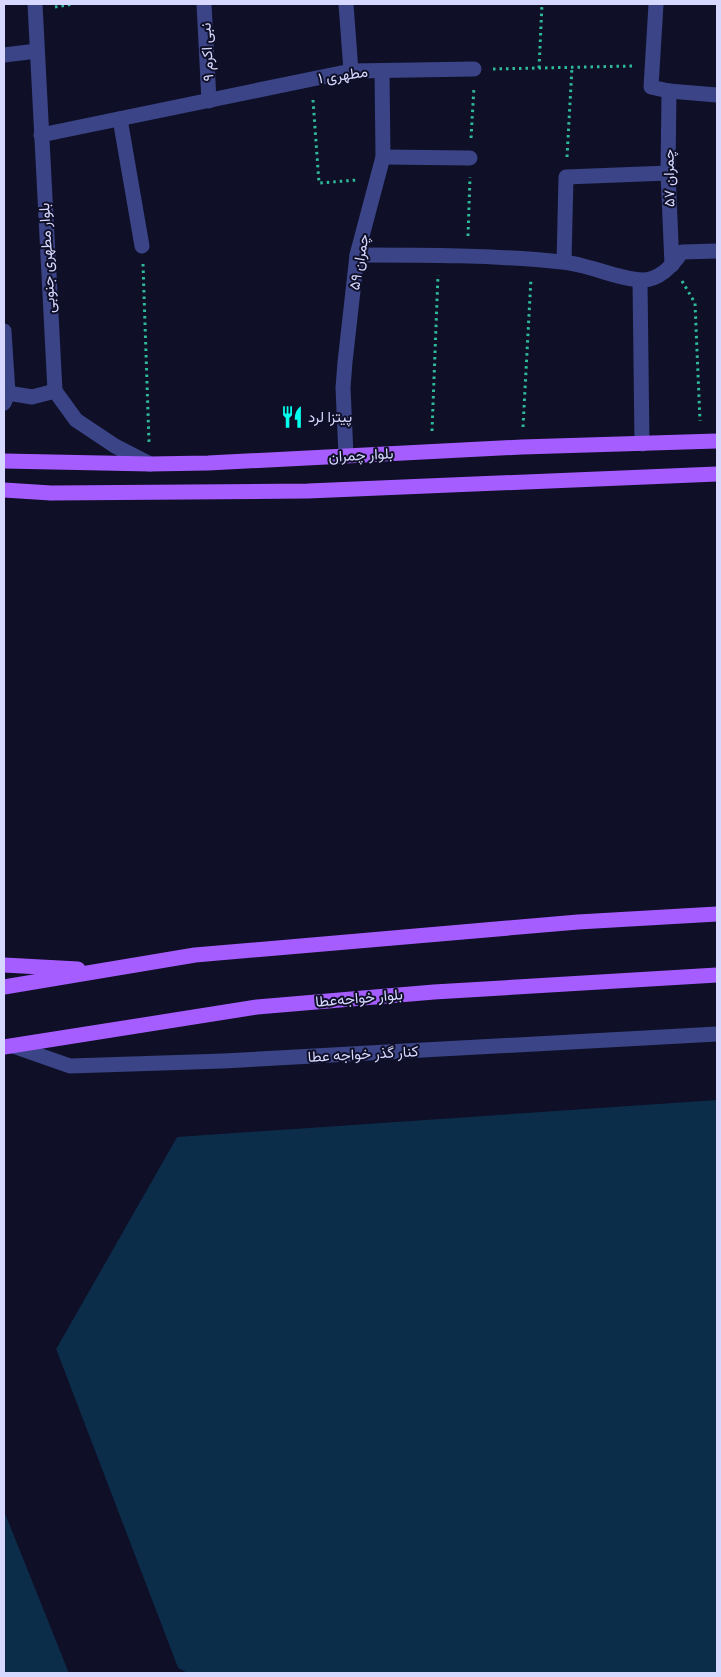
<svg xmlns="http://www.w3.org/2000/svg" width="721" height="1677" font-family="'Roboto Condensed',Vazirmatn,sans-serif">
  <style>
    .water { fill: #0c2d4a }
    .pier { fill: #0f0f27 }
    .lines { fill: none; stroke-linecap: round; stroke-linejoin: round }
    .path { stroke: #2fba9a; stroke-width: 3; stroke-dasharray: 2.5 4; stroke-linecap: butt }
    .minor { stroke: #3a4486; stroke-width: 15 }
    .major { stroke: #a65dff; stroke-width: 15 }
    .labels { text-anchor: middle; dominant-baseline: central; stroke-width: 4; stroke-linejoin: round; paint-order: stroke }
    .street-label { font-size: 15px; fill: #d6d8ff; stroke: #0f0f27 }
    .poi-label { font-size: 15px; fill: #d6d8ff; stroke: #0f0f27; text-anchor: start }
  </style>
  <rect width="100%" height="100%" fill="#0f0f27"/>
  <g class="water">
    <polygon points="717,1100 717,1673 187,1673 178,1668 56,1349 177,1137"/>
    <polygon points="4,1511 69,1673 4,1673"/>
  </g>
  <g class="pier">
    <polygon points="177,1137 56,1349 178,1668 187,1673 176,1669 54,1349 173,1138"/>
    <polygon points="4,1508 6,1510 72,1673 69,1673"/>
  </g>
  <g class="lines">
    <g class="path">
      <polyline points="55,7 74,4"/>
      <polyline points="539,68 542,4"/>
      <polyline points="493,69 634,66"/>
      <polyline points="313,100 319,183 357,180"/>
      <polyline points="471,138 474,87"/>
      <polyline points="567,157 572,67"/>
      <polyline points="468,236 470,177"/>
      <polyline points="143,264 149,442"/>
      <polyline points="682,281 695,303 700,421"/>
      <polyline points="523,427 531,278"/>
      <polyline points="432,431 438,275"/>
    </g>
    <g class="minor">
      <polyline points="35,4 55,391 76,420 115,446 150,464"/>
      <polyline points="204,4 209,101"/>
      <polyline points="346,4 351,71"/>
      <polyline points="656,4 651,87 669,91 717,95"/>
      <polyline points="4,55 37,51"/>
      <polyline points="669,91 668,173 672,265"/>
      <polyline points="120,119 142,246"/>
      <polyline points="41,135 351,71 474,69"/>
      <polyline points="383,157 470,158"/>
      <path d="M357,255c68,0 137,0 205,7 26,2 52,16 78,18 19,1 32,-14 42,-28l35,-1"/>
      <polyline points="564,262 566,177 668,173"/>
      <polyline points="640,280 642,444"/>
      <polyline points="4,331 8,393 4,403"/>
      <polyline points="8,393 32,397 55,391"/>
      <polyline points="346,455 343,388 345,362 357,255 383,157 382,71"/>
      <polyline points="13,1046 70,1066 223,1061 717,1034"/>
    </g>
    <g class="major">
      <polyline points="4,461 150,464 208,463 522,447 717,441"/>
      <polyline points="4,490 51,493 308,491 717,474"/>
      <polyline points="4,965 78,969"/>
      <polyline points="4,987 195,955 578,922 717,914"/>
      <polyline points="4,1047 257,1007 434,992 717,975"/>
    </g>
  </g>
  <defs>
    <symbol id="restaurant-bare" viewBox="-9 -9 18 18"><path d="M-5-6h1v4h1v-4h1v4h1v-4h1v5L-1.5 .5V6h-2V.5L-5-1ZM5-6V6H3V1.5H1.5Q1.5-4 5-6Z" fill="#02ffed" stroke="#0f0f27" stroke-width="2.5" paint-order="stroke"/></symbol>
  </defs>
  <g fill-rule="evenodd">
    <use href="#restaurant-bare" x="276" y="401" width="32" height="32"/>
  </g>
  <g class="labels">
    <g class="street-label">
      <text transform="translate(207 52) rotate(-93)">نبی اکرم ۹</text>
      <text transform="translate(343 75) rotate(-8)">مطهری ۱</text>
      <text transform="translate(669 178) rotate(-91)">چمران ۵۷</text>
      <text transform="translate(47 258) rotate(-93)">بلوار مطهری جنوبی</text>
      <text transform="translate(359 262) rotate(-80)">چمران ۵۹</text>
      <text transform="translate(361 455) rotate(-3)">بلوار چمران</text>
      <text transform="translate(359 998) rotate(-5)">بلوار خواجه‌عطا</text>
      <text transform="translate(363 1054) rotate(-3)">کنار گذر خواجه عطا</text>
    </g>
    <g class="poi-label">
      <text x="308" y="417">پیتزا لرد</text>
    </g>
  </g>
  <rect width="721" height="1677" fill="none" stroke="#d6d8ff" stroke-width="10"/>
</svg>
